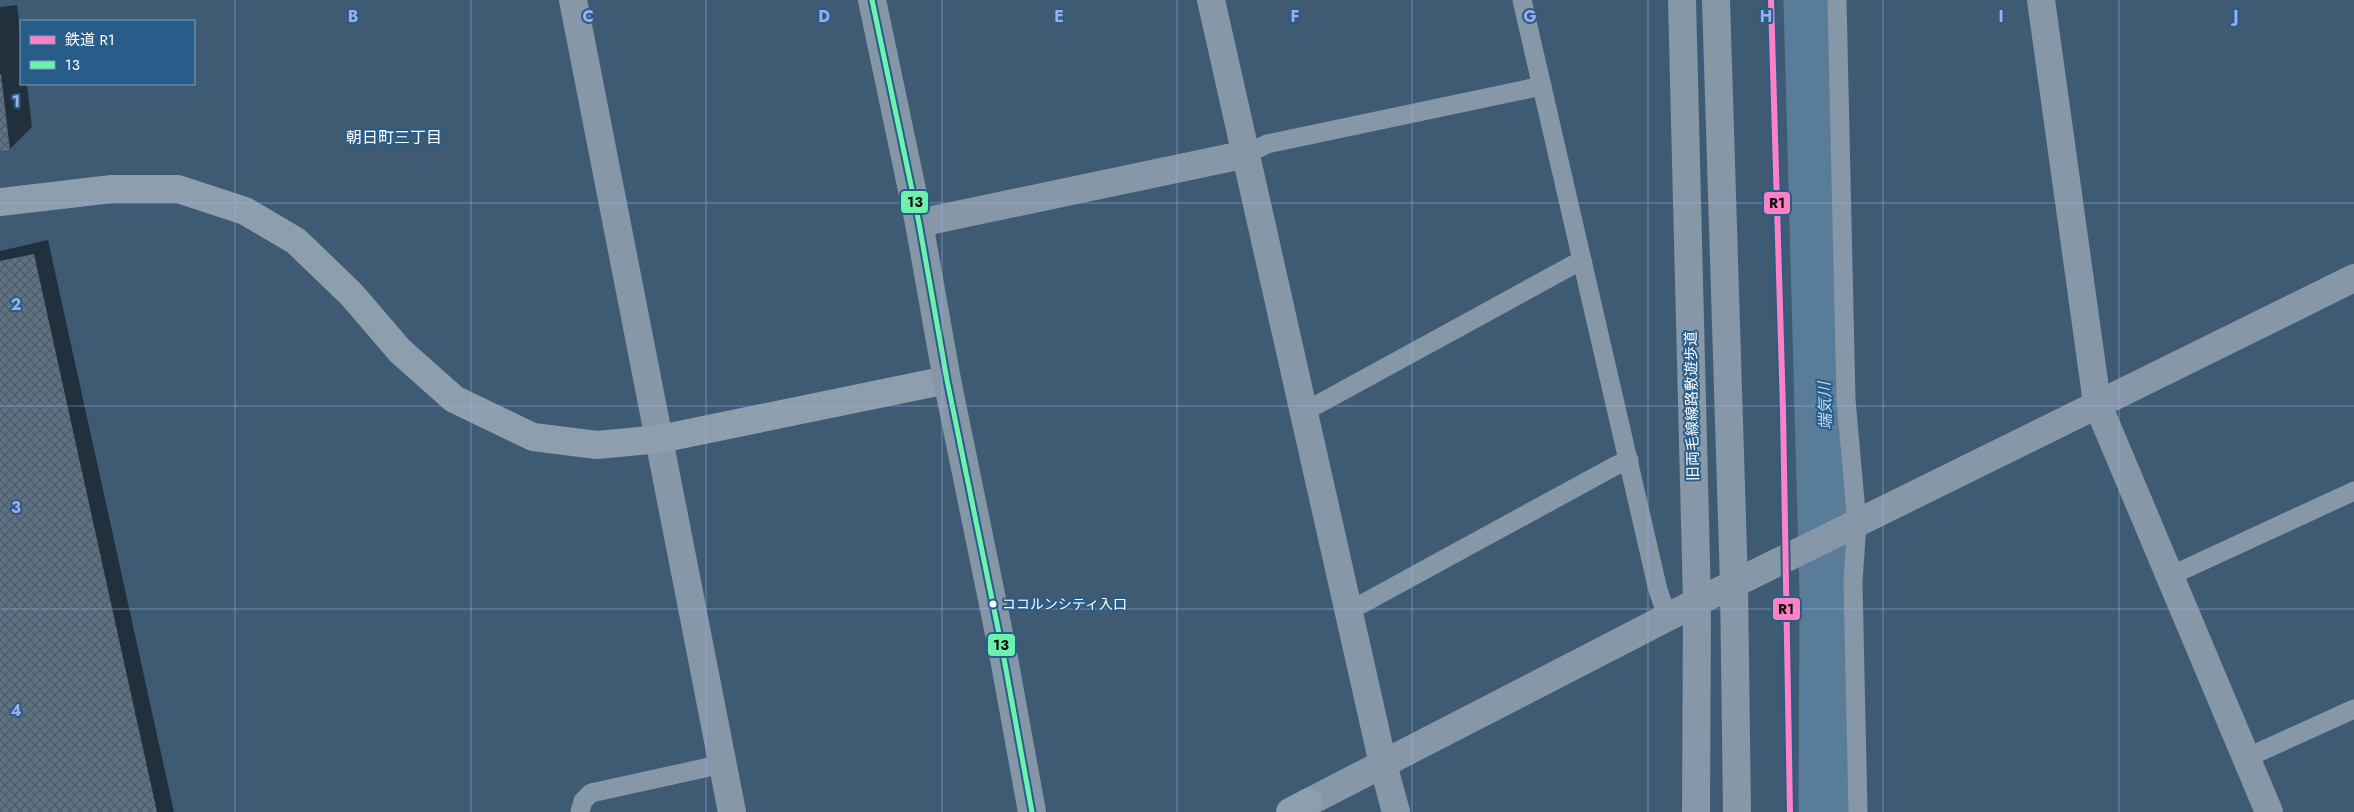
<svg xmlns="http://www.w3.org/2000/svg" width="2354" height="812" font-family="Jost,'Noto Sans JP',sans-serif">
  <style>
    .shadow { fill: #0007 }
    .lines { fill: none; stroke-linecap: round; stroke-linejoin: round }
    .river { stroke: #597c98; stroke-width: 61 }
    .building { fill: url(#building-cross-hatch) }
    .lane { stroke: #8697a8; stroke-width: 19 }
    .street { stroke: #8697a8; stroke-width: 28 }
    .secondary { stroke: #8d9eac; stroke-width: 28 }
    .highway { stroke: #8597a6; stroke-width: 28 }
    .bus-1-casing { stroke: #295d89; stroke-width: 9 }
    .bus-1 { stroke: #6df2ae; stroke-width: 5 }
    .rail-1-casing { stroke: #295d89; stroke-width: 10 }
    .rail-1 { stroke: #ff80c5; stroke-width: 6 }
    .grid { fill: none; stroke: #99afed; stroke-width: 1; stroke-opacity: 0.55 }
    .bus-dot { fill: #fff; stroke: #295d89; stroke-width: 2 }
    .labels { text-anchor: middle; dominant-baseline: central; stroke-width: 4; stroke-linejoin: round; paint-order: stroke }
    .bus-label { font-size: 14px; fill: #fff; stroke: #295d89; text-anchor: start }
    .street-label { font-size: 15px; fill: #fff; stroke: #295d89 }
    .neighbourhood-label { font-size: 16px; fill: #fff; stroke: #295d89 }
    .water-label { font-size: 16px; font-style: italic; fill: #c2dcf0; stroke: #295d89 }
    .grid-label { font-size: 16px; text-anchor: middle; font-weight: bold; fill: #99afed; stroke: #295d89; stroke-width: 4; stroke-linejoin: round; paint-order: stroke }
    .line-badge { stroke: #295d89; stroke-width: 2 }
    .pale-badge-label { font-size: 14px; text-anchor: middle; font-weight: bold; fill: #111 }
  </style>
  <defs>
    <pattern id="building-cross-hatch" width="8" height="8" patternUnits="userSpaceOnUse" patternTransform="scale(1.25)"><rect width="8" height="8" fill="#5c7285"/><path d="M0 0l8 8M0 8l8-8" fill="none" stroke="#525b63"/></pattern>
  </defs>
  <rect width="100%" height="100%" fill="#3f5b73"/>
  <g class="shadow">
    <polygon points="17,5 21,40 21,84 27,84 32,127 10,149 0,150 0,7"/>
    <polygon points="48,240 174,812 0,812 0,251"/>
  </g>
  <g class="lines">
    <polyline class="river" points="1814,0 1830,594 1829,812"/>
  </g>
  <g class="building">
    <polygon points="1,74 10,150 0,151 0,75"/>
    <polygon points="34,254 157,812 0,812 0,261"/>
  </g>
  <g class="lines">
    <g class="lane">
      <polyline points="1522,0 1658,590 1668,619"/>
      <polyline points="1837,0 1846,400 1857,523 1853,582 1858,812"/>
      <polyline points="1247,154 1267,144 1542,86"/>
      <polyline points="1303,410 1313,407 1582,260"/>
      <polyline points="2170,576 2354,491"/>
      <polyline points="1348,607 1362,604 1615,466 1629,460"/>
      <polyline points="2246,758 2354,709"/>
      <polyline points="580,812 583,801 591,793 723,764"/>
    </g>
    <g class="street">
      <polyline points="573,0 732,812"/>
      <polyline points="1211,0 1383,764 1396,812"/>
      <polyline points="1682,0 1697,602 1696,812"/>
      <polyline points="1716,0 1734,584 1737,812"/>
      <polyline points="2041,0 2097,403 2269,812"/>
      <polyline points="919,223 1247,154"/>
      <polyline points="1309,802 1697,602 2354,278"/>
    </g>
    <g class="secondary">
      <polyline points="0,202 112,189 178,189 245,211 296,241 352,295 400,351 454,399 533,437 597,445 660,439 947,380"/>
      <polyline points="1290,812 1309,802"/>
    </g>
    <polyline class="highway" points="872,0 919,223 947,380 1003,653 1032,812"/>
    <defs>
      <polyline id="bus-1" points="872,0 919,223 947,380 1003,653 1032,812"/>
    </defs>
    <use href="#bus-1" class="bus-1-casing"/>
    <use href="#bus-1" class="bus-1"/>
    <defs>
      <polyline id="rail-1" points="1771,0 1783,411 1790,812"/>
    </defs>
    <use href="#rail-1" class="rail-1-casing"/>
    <use href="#rail-1" class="rail-1"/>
  </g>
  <path class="grid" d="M235,0v812M471,0v812M706,0v812M942,0v812M1177,0v812M1412,0v812M1648,0v812M1883,0v812M2119,0v812M0,203h2354M0,406h2354M0,609h2354"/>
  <circle class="bus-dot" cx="993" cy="604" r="4.5"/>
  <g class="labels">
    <g class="bus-label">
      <text x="1002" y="604">ココルンシティ入口</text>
    </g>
    <g class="street-label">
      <text transform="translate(1692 406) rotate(-91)">旧両毛線線路敷遊歩道</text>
    </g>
    <g class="neighbourhood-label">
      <text x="394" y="137">朝日町三丁目</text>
    </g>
    <g class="water-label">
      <text transform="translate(1825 406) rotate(-92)">端気川</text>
    </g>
  </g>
  <g class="grid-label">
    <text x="353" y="22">B</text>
    <text x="588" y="22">C</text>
    <text x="824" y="22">D</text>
    <text x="1059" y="22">E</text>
    <text x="1295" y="22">F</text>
    <text x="1530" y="22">G</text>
    <text x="1766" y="22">H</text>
    <text x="2001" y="22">I</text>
    <text x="2236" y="22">J</text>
    <text x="16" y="107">1</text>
    <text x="16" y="310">2</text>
    <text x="16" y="513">3</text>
    <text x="16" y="716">4</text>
  </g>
  <g class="line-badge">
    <rect x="900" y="190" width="29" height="24" rx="5" fill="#6df2ae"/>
    <rect x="1763" y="191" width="28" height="24" rx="5" fill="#ff80c5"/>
    <rect x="1772" y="597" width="29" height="24" rx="5" fill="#ff80c5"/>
    <rect x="987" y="633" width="29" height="24" rx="5" fill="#6df2ae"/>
  </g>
  <g class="pale-badge-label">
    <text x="915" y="207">13</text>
    <text x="1777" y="208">R1</text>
    <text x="1786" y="614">R1</text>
    <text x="1001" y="650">13</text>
  </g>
  <rect x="20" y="20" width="175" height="65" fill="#295d89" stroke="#7f9eb8"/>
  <rect x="30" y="36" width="25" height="8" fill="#ff80c5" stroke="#7f9eb8"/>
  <text x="65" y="45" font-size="15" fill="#ffffff">鉄道 R1</text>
  <rect x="30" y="61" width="25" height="8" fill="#6df2ae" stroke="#7f9eb8"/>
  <text x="65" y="70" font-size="15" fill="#ffffff">13</text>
</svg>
